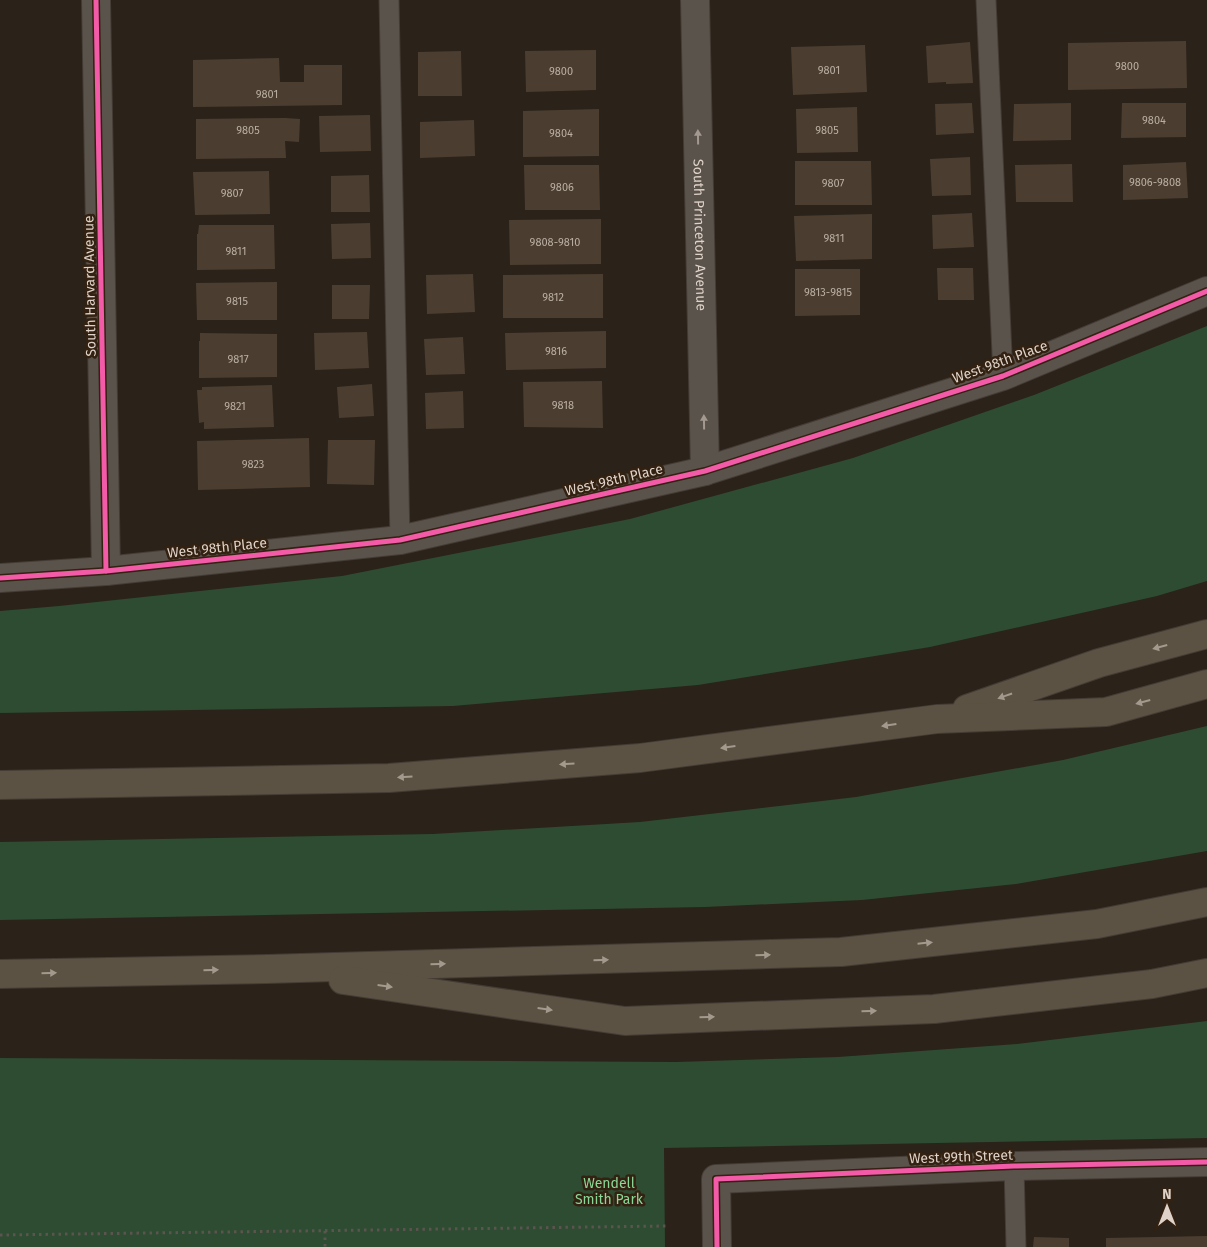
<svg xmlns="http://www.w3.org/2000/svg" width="1207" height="1247" font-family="'Fira Sans',sans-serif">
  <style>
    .green { fill: #2e4c31 }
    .building { fill: #4b3e30 }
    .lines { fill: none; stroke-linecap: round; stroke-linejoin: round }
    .service-casing { stroke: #443c35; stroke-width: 21 }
    .minor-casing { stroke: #443c35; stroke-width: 30 }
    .motorway-casing { stroke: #443c35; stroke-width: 30 }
    .path { stroke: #5b544f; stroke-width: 3; stroke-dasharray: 2.5 4; stroke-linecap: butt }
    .service { stroke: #5a534c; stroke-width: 19 }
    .minor { stroke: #5a534c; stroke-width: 28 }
    .motorway { stroke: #5b5243; stroke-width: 28 }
    .cycleway-casing { stroke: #332111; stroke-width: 8 }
    .cycleway { stroke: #f35aa7; stroke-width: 5 }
    .oneway { fill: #a39991 }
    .oneway2 { fill: #a4998d }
    .labels { text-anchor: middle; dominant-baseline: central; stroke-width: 5; stroke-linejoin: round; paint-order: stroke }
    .number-label { font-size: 11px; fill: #baaea3 }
    .street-label { font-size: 14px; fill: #dfd3c9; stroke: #332111 }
    .park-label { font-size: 14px; fill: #8ad797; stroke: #332111 }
  </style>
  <rect width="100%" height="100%" fill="#2b2219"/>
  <g class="green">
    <polygon points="1207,326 1207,581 1157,596 930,647 698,685 453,706 0,713 0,611 59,606 342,576 630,519 853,458 1034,395"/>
    <polygon points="1207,726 1207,851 1016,884 862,900 705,907 0,920 0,842 433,834 640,822 856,797 1063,760"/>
    <polygon points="1207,1021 1207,1138 664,1148 665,1247 0,1247 0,1058 676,1062 838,1057 1017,1044"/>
  </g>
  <g class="building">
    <polygon points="1186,41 1187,88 1068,90 1068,43"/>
    <polygon points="970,42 973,83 946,84 946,82 928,83 926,46"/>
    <polygon points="865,45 867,92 793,95 791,47"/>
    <polygon points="596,50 596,90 526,92 525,51"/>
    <polygon points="461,51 462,96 418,96 418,52"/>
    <polygon points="279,58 280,82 304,82 304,65 342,65 342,105 193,107 193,60"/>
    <polygon points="972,103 974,133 936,135 935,104"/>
    <polygon points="1071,103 1071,140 1013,141 1014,104"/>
    <polygon points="1122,103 1186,103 1186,137 1121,138"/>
    <polygon points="857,107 858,152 797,153 796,109"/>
    <polygon points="599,109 599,156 523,157 523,111"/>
    <polygon points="370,115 371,151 320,152 319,116"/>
    <polygon points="285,118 300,119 299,142 285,141 286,158 196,159 196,119"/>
    <polygon points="474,120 475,156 420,158 420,122"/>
    <polygon points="970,157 971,195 932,196 930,159"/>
    <polygon points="795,161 871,161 872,205 795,205"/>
    <polygon points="1186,162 1188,198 1123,200 1123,165"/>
    <polygon points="1072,164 1073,202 1016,202 1015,165"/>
    <polygon points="524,165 599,165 600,210 525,210"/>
    <polygon points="269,171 270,214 195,215 193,172"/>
    <polygon points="369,175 370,212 331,212 331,176"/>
    <polygon points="972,213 974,247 933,249 932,215"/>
    <polygon points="872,214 872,259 796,261 794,216"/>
    <polygon points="601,219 601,264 510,265 509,220"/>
    <polygon points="370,223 371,258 332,259 331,224"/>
    <polygon points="199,225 274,225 275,269 197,270 197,234 198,234"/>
    <polygon points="937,268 973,268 974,300 938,300"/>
    <polygon points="795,269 860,269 860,315 795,316"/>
    <polygon points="473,274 475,312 427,314 426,275"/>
    <polygon points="603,274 603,318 503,318 503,275"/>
    <polygon points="277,282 277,320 197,320 196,283"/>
    <polygon points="332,285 370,285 369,319 332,319"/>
    <polygon points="606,331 606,368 506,370 505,333"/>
    <polygon points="367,332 369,368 315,370 314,333"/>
    <polygon points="200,333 277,334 277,377 199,378 199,341 200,341"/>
    <polygon points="463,337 465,374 426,375 424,339"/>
    <polygon points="602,381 603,428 524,427 523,382"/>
    <polygon points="372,384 374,416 339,418 337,387"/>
    <polygon points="272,385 274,427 204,429 204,422 199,423 197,390 202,390 202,387"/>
    <polygon points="463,391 464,428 426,429 425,393"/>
    <polygon points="309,438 310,487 198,490 197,441"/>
    <polygon points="328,440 375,440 374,485 327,484"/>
    <polygon points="1207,1236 1207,1247 1106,1247 1106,1238"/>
    <polygon points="1034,1237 1069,1238 1069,1247 1033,1247"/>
  </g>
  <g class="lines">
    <defs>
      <g id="service">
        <polyline points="389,0 400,540"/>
        <polyline points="986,0 1003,376"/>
        <polyline points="1014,1166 1016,1247"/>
      </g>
      <g id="minor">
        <polyline points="96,0 106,571"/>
        <path id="s1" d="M695,0l10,471"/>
        <polyline points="0,578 106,571 400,540 705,471 1003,376 1207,291"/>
        <polyline points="717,1247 716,1179 1014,1166 1207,1162"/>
      </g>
      <g id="motorway">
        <polyline points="967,709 1099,663 1207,634"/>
        <polyline points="0,785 389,778 640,758 937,719 1106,712 1207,684"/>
        <polyline points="0,974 267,969 841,952 1097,924 1207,902"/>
        <polyline points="343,980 625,1021 934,1009 1152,984 1207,973"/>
      </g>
    </defs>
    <use href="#service" class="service-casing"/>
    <use href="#minor" class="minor-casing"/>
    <use href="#motorway" class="motorway-casing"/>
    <g class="path">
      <polyline points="325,1231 325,1247"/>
      <polyline points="0,1235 667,1226"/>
    </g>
    <use href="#service" class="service"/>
    <use href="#minor" class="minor"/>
    <use href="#motorway" class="motorway"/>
    <defs>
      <g id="cycleway">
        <polyline points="96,0 106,571"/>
        <polyline points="0,578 106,571 400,540 705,471 1003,376 1207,291"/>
        <polyline points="717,1247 716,1179 1014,1166 1207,1162"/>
      </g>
    </defs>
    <use href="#cycleway" class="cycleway-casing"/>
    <use href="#cycleway" class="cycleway"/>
  </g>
  <defs><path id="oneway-solid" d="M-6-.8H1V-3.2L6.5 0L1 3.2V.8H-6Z" transform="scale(1.25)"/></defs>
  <g class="oneway">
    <use href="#oneway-solid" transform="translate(698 137) rotate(-91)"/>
    <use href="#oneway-solid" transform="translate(704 422) rotate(-91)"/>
  </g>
  <g class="oneway2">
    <use href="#oneway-solid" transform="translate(1160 647) rotate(165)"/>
    <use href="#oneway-solid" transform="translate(1005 696) rotate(161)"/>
    <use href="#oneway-solid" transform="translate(1143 702) rotate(165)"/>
    <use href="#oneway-solid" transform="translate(889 725) rotate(172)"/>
    <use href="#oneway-solid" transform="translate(728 747) rotate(172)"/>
    <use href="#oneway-solid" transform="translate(567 764) rotate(176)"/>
    <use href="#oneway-solid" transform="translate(405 777) rotate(176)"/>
    <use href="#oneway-solid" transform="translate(925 943) rotate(-6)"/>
    <use href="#oneway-solid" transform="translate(763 955) rotate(-2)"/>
    <use href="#oneway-solid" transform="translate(601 960) rotate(-1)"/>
    <use href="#oneway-solid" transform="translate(438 964) rotate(-1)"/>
    <use href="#oneway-solid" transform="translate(211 970) rotate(-1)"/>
    <use href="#oneway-solid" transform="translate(49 973) rotate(-1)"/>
    <use href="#oneway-solid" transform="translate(385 986) rotate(8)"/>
    <use href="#oneway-solid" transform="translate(545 1009) rotate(8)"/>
    <use href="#oneway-solid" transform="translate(869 1011) rotate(-2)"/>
    <use href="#oneway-solid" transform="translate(707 1017) rotate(-2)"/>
  </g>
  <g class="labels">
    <g class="number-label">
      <text x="1127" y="66">9800</text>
      <text x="829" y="70">9801</text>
      <text x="561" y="71">9800</text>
      <text x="267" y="94">9801</text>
      <text x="1154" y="120">9804</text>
      <text x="248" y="130">9805</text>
      <text x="827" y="130">9805</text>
      <text x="561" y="133">9804</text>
      <text x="1155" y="182">9806-9808</text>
      <text x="833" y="183">9807</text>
      <text x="562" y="187">9806</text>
      <text x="232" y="193">9807</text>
      <text x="834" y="238">9811</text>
      <text x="555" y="242">9808-9810</text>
      <text x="236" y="251">9811</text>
      <text x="828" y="292">9813-9815</text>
      <text x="553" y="297">9812</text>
      <text x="237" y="301">9815</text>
      <text x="556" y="351">9816</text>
      <text x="238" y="359">9817</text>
      <text x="563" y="405">9818</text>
      <text x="235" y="406">9821</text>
      <text x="253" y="464">9823</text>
    </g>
    <g class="street-label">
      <text stroke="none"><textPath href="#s1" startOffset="235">South Princeton Avenue</textPath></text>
      <text transform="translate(90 286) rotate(-91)">South Harvard Avenue</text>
      <text transform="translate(1000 362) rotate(-20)">West 98th Place</text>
      <text transform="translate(614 480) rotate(-13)">West 98th Place</text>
      <text transform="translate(217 548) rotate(-6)">West 98th Place</text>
      <text transform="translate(961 1157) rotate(-2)">West 99th Street</text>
    </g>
    <g class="park-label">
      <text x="609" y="1183">Wendell<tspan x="609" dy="16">Smith Park</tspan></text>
    </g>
  </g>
  <g transform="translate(1167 1207)" stroke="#332111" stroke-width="4" paint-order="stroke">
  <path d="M0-4L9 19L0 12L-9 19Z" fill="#dfd3c9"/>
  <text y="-8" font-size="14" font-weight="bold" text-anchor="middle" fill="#dfd3c9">N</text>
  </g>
</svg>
